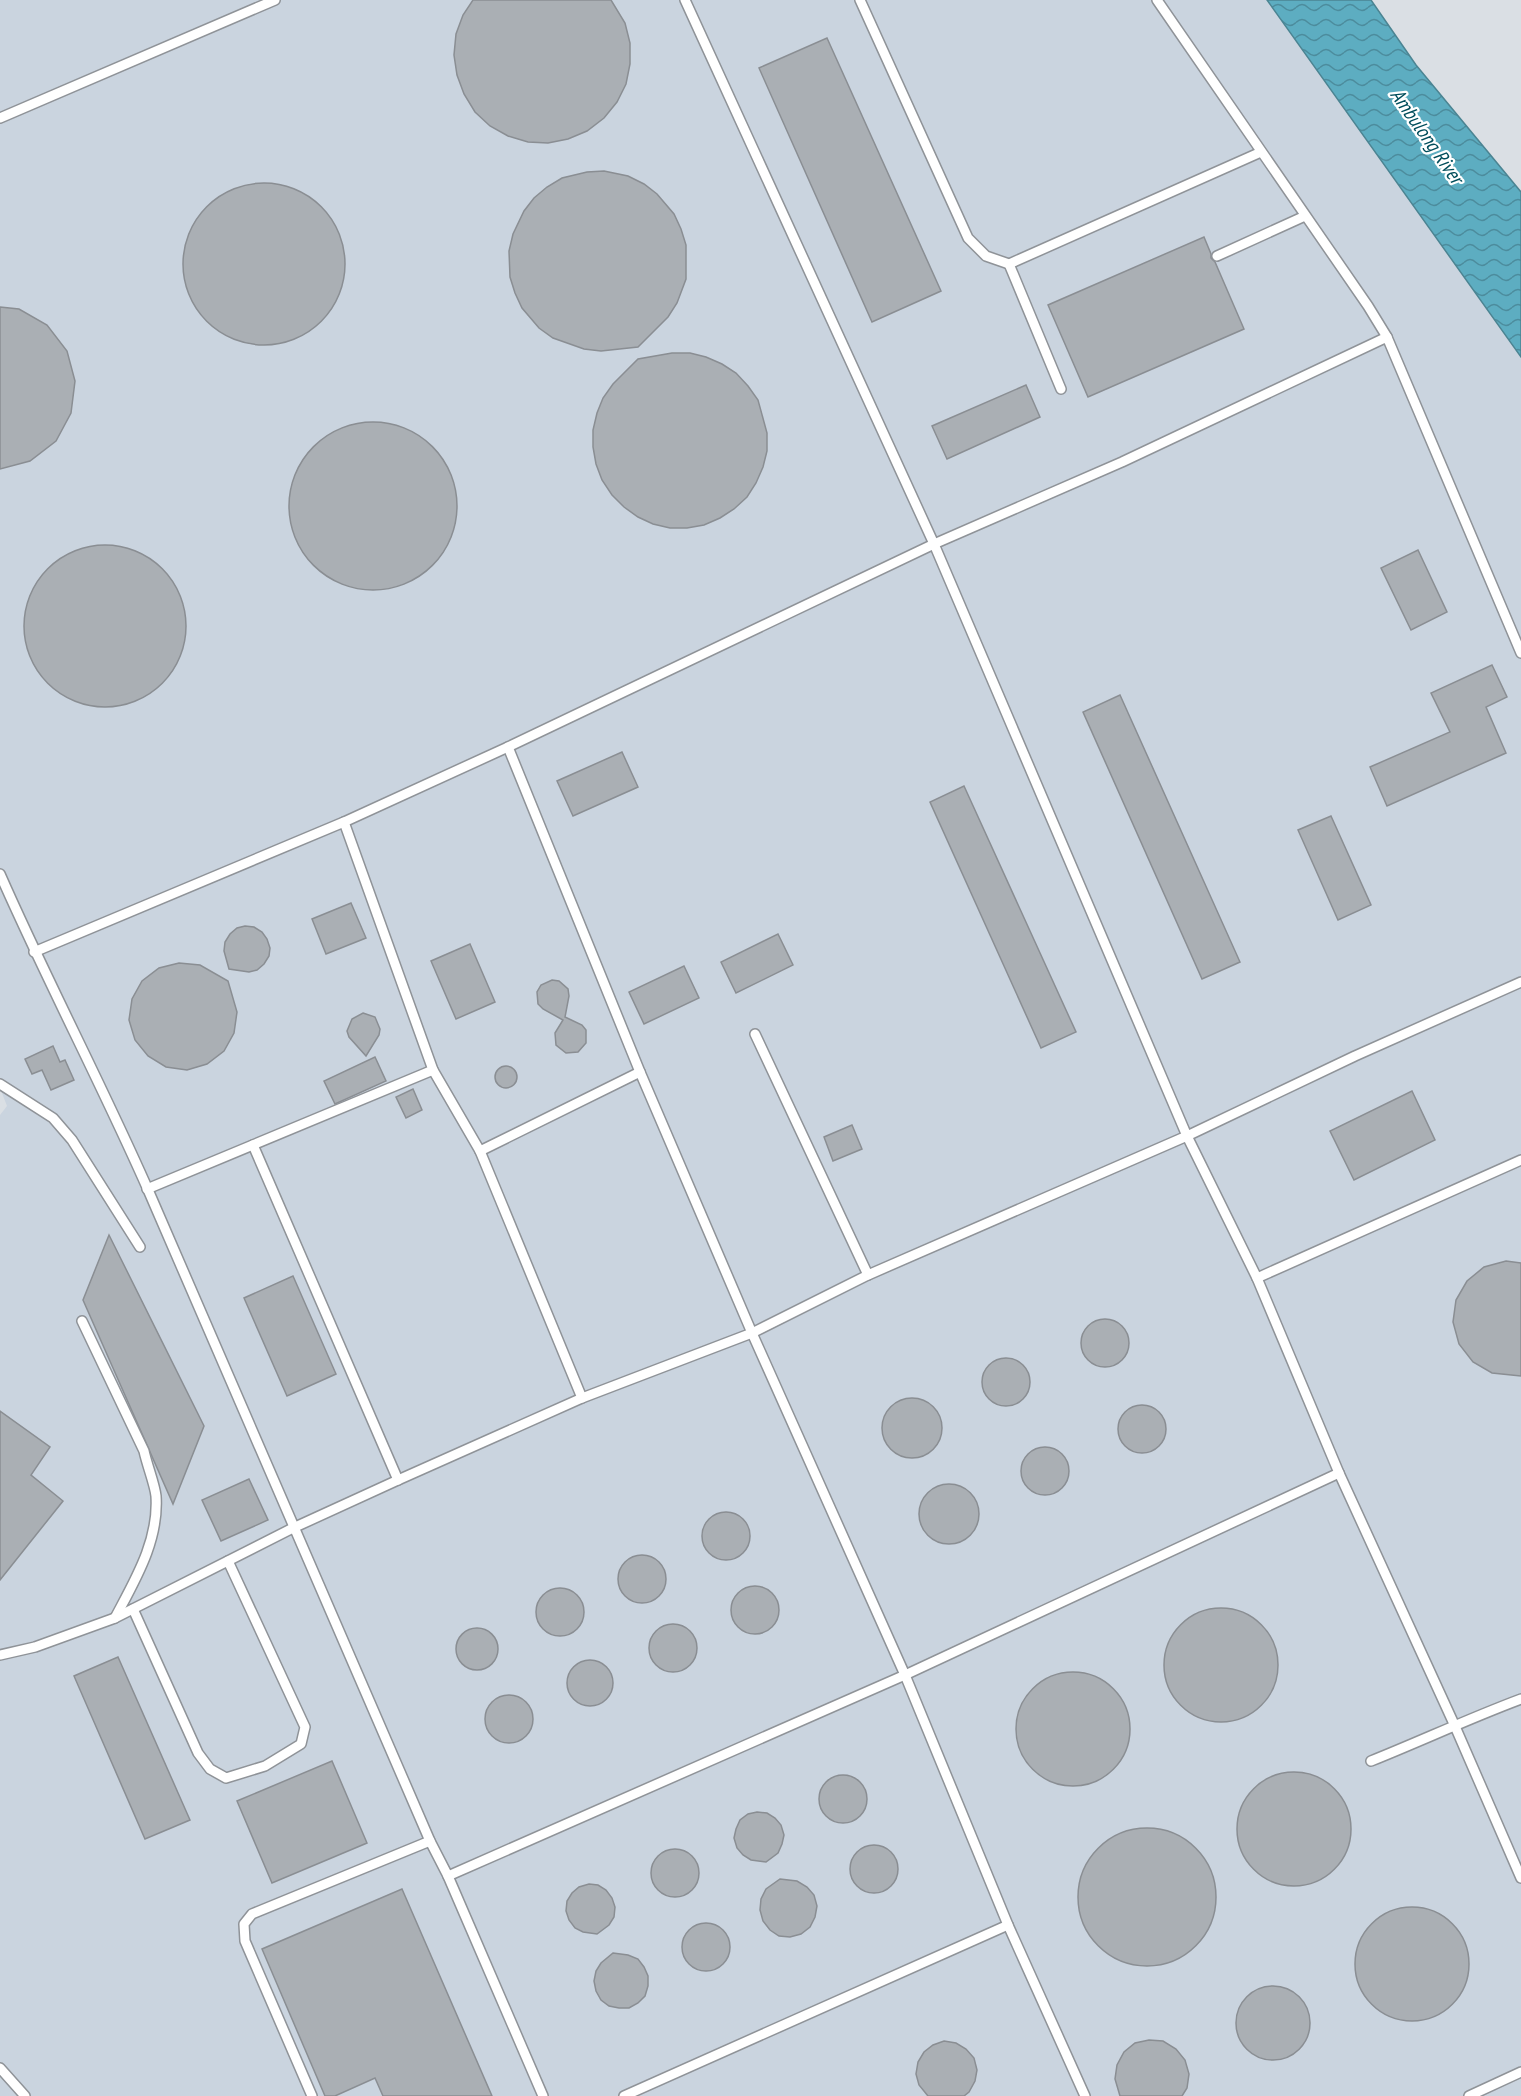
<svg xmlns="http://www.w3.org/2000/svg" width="1521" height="2096" font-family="'PT Sans Narrow',sans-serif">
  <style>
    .built { fill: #cad4df }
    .water { fill: url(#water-waves); stroke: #4b8492; stroke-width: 1.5 }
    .building { fill: #aaafb4; stroke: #8a8e93; stroke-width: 1.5 }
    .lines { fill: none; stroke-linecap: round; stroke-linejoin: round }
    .service-casing { stroke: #8f9398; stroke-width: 12 }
    .service { stroke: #fff; stroke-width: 9 }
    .labels { text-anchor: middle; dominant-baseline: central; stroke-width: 4.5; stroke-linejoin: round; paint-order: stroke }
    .water-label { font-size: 20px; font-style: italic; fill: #014d5b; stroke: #fff }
  </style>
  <defs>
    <pattern id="water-waves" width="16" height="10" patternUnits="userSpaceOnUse" patternTransform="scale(1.5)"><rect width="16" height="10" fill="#5dadc1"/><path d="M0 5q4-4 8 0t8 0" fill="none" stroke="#4c8c9d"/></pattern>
  </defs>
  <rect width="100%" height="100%" fill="#dadfe4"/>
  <polygon class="built" points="0,0 1267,0 1521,357 1521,2096 0,2096 0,1115 7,1106 0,1088"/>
  <polygon class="water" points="1267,0 1371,0 1416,65 1521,192 1521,357"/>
  <g class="building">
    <polygon points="473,0 611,0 625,23 630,43 630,64 626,84 617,102 604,118 587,131 568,139 548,143 528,142 508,136 490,126 475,112 464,94 457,75 454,55 456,34 463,15"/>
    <polygon points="827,38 941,291 872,322 759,68"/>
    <polygon points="604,171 628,176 644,184 657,194 674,214 681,229 686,245 686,279 677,303 668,317 638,347 601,351 584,349 553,338 539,328 522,308 515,293 510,277 509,251 513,234 524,211 534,198 547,187 562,178 587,172"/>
    <circle cx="264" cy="264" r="81"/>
    <polygon points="1204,237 1211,254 1211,258 1215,262 1244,329 1088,397 1048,305"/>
    <polygon points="0,307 19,309 47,325 67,351 75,381 71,413 56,441 30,461 0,469"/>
    <polygon points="672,353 690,353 706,357 722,364 736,373 748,386 758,400 767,433 767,451 763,467 756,483 747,497 734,509 720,518 704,525 687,528 670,528 653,524 638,517 624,507 612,495 602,480 596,464 593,447 593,430 597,413 603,398 613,384 638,359"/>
    <polygon points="1026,385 1040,417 947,459 932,426"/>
    <circle cx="373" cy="506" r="84"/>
    <circle cx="105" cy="626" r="81"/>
    <polygon points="1418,550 1447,612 1411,630 1381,568"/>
    <polygon points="1492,665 1507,697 1486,707 1506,753 1387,806 1370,767 1450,732 1431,693"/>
    <polygon points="1120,695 1240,962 1202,979 1083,712"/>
    <polygon points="622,752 638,787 573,816 557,781"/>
    <polygon points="964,786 1076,1032 1041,1048 930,802"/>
    <polygon points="1331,816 1371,905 1338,920 1298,830"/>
    <polygon points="351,903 366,938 326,954 312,919"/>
    <polygon points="245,926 254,927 262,932 267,939 270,948 269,956 264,964 257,970 249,972 229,969 224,951 225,942 230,934 237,928"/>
    <polygon points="778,934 793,965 736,993 721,962"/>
    <polygon points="470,944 495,1002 456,1019 431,961"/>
    <polygon points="179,963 200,965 228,981 237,1012 234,1033 224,1051 207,1064 187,1070 166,1067 148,1056 135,1040 129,1020 132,999 142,981 159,968"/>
    <polygon points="684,966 699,998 644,1024 629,992"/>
    <polygon points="552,980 559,981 568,989 569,996 565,1017 582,1025 586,1030 586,1043 578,1052 566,1053 556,1045 555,1033 563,1020 543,1009 538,1004 537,992 541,985"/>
    <polygon points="363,1013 375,1017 380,1029 379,1035 366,1056 349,1037 347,1031 352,1019"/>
    <polygon points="53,1046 60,1062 65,1060 74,1080 51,1090 42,1070 32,1074 25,1059"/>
    <polygon points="375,1057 386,1081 335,1104 324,1081"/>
    <circle cx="506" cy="1077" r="11"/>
    <polygon points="413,1089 422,1110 406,1118 396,1097"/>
    <polygon points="1412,1091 1435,1140 1354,1180 1330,1131"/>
    <polygon points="852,1125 862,1149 833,1161 824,1137"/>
    <polygon points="109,1235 204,1426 173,1504 83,1300"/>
    <polygon points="1506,1261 1521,1263 1521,1376 1492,1373 1473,1362 1459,1344 1453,1322 1456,1300 1467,1281 1484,1267"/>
    <polygon points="293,1276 336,1374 287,1396 244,1298"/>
    <circle cx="1105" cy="1343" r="24"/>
    <circle cx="1006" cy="1382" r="24"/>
    <circle cx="912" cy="1428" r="30"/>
    <circle cx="1142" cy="1429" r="24"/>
    <polygon points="0,1411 50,1447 31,1475 63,1501 0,1580"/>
    <circle cx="1045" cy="1471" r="24"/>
    <polygon points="249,1479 268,1520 221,1541 202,1500"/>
    <circle cx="949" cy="1514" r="30"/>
    <circle cx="726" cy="1536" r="24"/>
    <circle cx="642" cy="1579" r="24"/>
    <circle cx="755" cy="1610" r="24"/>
    <circle cx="560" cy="1612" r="24"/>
    <circle cx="1221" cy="1665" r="57"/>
    <circle cx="673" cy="1648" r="24"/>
    <circle cx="477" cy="1649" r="21"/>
    <polygon points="118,1657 190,1820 145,1839 74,1676"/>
    <circle cx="590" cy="1683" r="23"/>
    <circle cx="1073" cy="1729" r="57"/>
    <circle cx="509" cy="1719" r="24"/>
    <polygon points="332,1761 367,1843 272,1883 237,1801"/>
    <circle cx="1294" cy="1829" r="57"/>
    <circle cx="843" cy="1799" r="24"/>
    <polygon points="757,1812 767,1813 775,1818 781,1825 784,1835 782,1844 778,1853 766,1862 751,1860 743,1855 737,1848 734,1838 736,1829 740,1820 748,1814"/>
    <circle cx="1147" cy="1897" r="69"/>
    <circle cx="874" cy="1869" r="24"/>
    <circle cx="675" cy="1873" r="24"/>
    <polygon points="780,1879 797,1881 807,1887 814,1895 817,1906 815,1917 810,1927 801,1934 790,1937 779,1936 770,1930 763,1921 760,1910 761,1899 766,1889"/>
    <polygon points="589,1884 598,1885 606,1890 612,1898 615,1907 614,1917 609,1925 597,1934 583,1932 575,1928 569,1920 566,1911 567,1901 572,1893 579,1887"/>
    <polygon points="402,1889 492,2096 383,2096 375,2078 335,2096 325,2096 262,1949"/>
    <circle cx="1412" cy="1964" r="57"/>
    <circle cx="706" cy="1947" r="24"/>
    <polygon points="613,1953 628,1955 638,1959 644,1967 648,1976 648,1986 645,1996 638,2003 629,2008 619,2008 609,2006 601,2000 596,1991 594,1981 596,1971 601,1963"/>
    <circle cx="1273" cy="2023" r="37"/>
    <polygon points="1149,2040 1163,2041 1176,2049 1185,2060 1189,2074 1187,2088 1182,2096 1120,2096 1115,2079 1117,2065 1124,2052 1135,2043"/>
    <polygon points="944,2041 956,2043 966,2049 974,2058 977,2070 975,2081 969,2092 964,2096 928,2096 919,2085 916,2074 918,2062 924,2052 933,2045"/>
  </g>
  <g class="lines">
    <defs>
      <g id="service">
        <polyline points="685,0 934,544 1187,1136 1257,1278 1339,1473 1454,1724 1521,1878"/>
        <polyline points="860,0 968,238 986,256 1009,264 1261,152"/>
        <polyline points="1157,0 1368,306 1387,337"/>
        <polyline points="0,118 275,0"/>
        <polyline points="1217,256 1305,216"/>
        <polyline points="1009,264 1061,389"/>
        <polyline points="508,747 640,1072 752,1333 905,1675 1008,1925 1085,2096"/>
        <polyline points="344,822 433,1070 480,1151 582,1398"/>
        <path d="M0,874c47,107 102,211 149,318 95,216 187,433 281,649l18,35 95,220"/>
        <polyline points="34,952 344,822 508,747 934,544 1122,462 1387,337 1521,653"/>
        <polyline points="755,1034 868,1275"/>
        <polyline points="0,1084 53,1118 72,1140 140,1247"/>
        <polyline points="253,1145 398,1480"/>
        <polyline points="480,1151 640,1072"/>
        <polyline points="147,1189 433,1070"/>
        <polyline points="1257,1278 1521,1160"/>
        <path d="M82,1321l62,130c3,14 11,34 12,45 3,45 -21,84 -41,122"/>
        <polyline points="133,1609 198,1753 210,1769 226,1778 265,1766 301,1744 305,1727 228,1561"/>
        <polyline points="0,1655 35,1647 115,1618 293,1528 398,1480 582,1398 752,1333 868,1275 1187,1136 1355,1056 1521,982"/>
        <path d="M1371,1761c50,-20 99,-43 150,-62"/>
        <polyline points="448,1876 905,1675 1339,1473"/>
        <polyline points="0,2068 25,2096"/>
        <polyline points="312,2096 245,1941 244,1924 252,1914 430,1841"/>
        <polyline points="624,2096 1008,1925"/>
        <polyline points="1469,2096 1521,2072"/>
      </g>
    </defs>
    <use href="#service" class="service-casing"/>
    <use href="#service" class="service"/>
  </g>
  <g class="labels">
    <g class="water-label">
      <text transform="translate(1427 136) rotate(55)">Ambulong River</text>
    </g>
  </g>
</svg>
